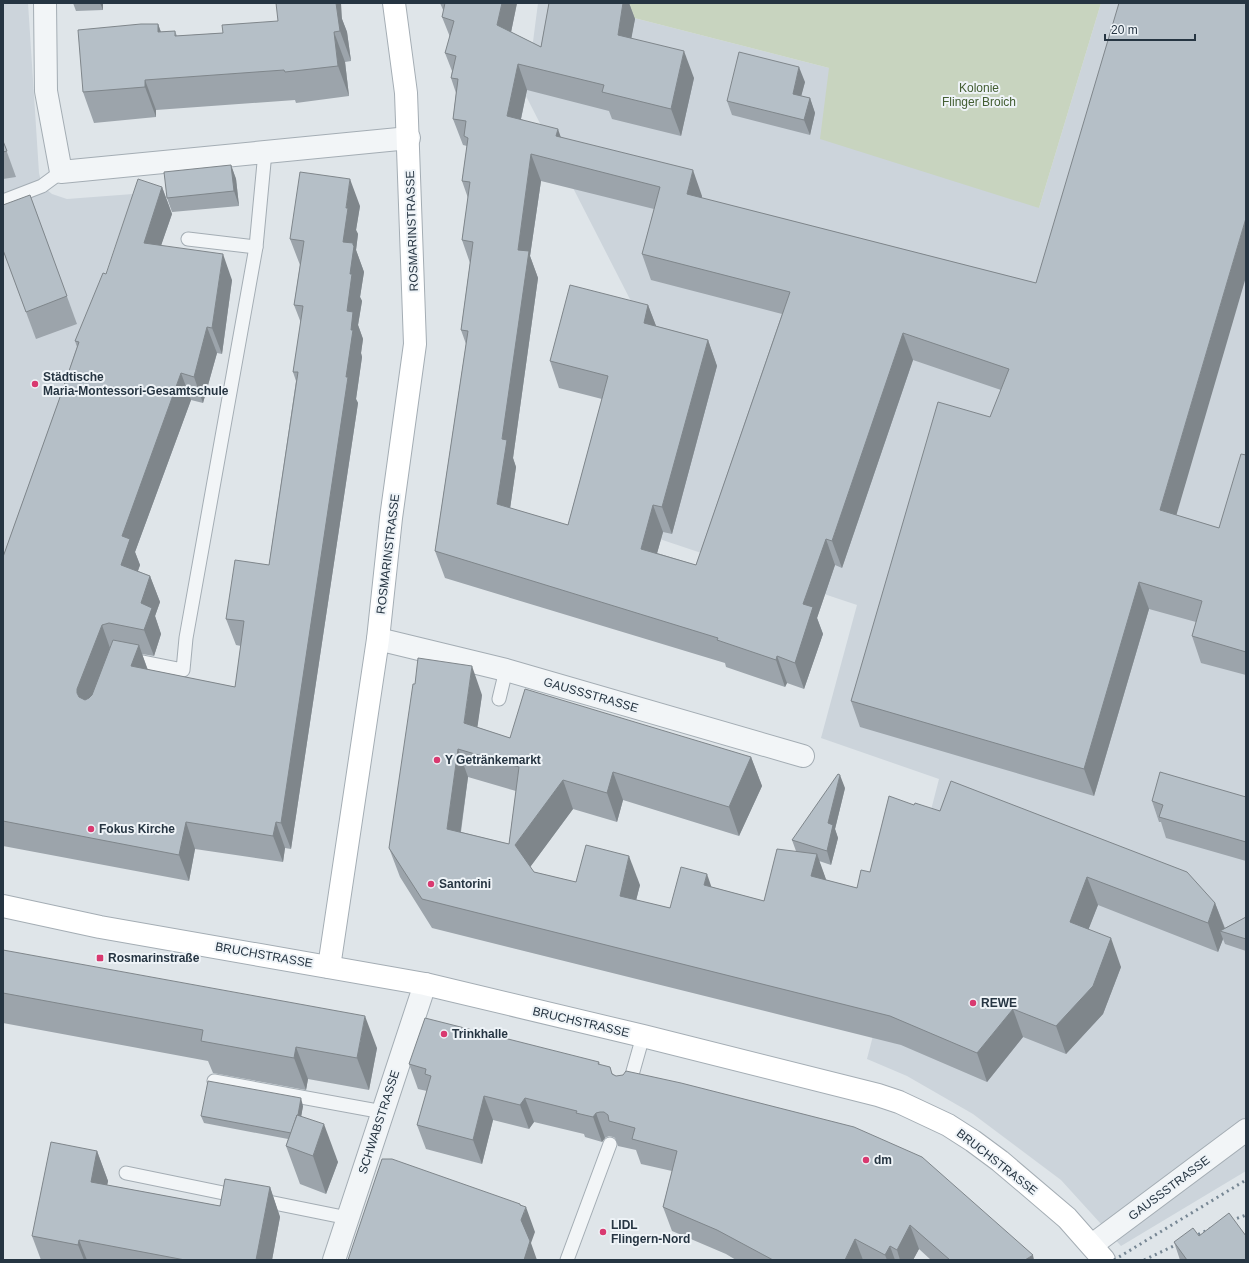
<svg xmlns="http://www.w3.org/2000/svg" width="1249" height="1263" font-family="Arial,sans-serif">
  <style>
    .built { fill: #ccd4db }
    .green { fill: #c8d4bf }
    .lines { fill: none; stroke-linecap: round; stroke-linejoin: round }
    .lane-casing { stroke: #a4adb4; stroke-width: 15 }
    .street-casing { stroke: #a4adb4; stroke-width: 24 }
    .secondary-casing { stroke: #a4adb4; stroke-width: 24 }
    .lane { stroke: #f2f5f7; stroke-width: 13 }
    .street { stroke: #f2f5f7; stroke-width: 22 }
    .secondary { stroke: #fff; stroke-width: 22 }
    .rail { stroke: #778794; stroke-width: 3; stroke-dasharray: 2 4; stroke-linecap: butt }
    .wall { fill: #9ca4ab; fill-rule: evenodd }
    .shaded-wall { fill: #7f868b }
    .building { fill: #b5bfc7; stroke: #7f868b; fill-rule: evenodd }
    .poi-dot { fill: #d93970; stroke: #eef3f7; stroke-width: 1.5 }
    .labels { text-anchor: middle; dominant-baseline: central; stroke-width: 4; stroke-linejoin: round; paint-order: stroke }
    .park-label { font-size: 12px; fill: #435e32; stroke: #eef3f7 }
    .street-label { font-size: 12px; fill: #263542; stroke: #eef3f7 }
    .poi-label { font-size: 12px; font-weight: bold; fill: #263542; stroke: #eef3f7; text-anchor: start }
  </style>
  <rect width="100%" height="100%" fill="#dfe5e9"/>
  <g class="built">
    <polygon points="3,3 28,3 39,173 42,186 52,194 67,199 133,194 3,569"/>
    <polygon points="538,3 605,3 603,10 829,68 1039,208 1101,3 1246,3 1246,1171 1121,1246 1061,1180 973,1114 907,1076 867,1059 939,779 821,738 857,605 585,514 636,311 526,96"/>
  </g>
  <polygon class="green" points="605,3 1101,3 1039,208 820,139 829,68 603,10"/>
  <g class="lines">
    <defs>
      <g id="lane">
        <polyline points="3,201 42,186 61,172"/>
        <polyline points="188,239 256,247"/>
        <polyline points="128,659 183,670 186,638 256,247 265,152"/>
        <polyline points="499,699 506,670"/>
        <polyline points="214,1081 383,1112"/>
        <polyline points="628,1089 643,1036"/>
        <polyline points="126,1173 238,1196"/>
        <polyline points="259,1200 348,1218"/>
        <polyline points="567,1260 610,1144"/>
      </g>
      <g id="street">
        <polyline points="45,3 46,91 61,172 409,138"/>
        <polyline points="378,639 506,670 803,756"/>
        <polyline points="1092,1245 1246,1130"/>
        <polyline points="334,1260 425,984"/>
      </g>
      <g id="secondary">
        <polyline points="3,906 100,927 425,984 643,1036 878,1095 899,1102 948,1125 973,1141 1000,1161 1067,1218 1104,1260"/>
        <polyline points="329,967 378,639 391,518 415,344 406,93 394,3"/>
      </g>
    </defs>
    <use href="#lane" class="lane-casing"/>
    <use href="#street" class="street-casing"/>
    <use href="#secondary" class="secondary-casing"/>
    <use href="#lane" class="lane"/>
    <use href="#street" class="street"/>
    <use href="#secondary" class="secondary"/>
    <g class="rail">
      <polyline points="1114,1260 1246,1180"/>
      <polyline points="1144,1260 1214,1227 1246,1215"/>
    </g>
  </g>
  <g class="wall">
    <polygon points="73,3 103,3 103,10 76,11"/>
    <path d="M440,3h77l-6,29 30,15 8,-44h80l6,16 -4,19 63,40 -13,58 -69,-17 -3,-8 -82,-21 -6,29 40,18 141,59v2l334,85 140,232 43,13 27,-73v220l-45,-12 -9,-27 4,-14 -47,-13 -55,187 -234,-69 -9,-26 139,-284 11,-27 -88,-30 -71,208 -7,-3 -18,53 6,16 -19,55 -17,-6 -2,4 -59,-20 -1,-4 -280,-85 -10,-27 31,-207 -5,-14 9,-67 -8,-23 6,-42 -6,-17 5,-35 -4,-1 -10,-26 3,-26 -5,-15 1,-7 -7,-18 5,-16 -8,-20 2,-5zM541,181l113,28 -12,45 9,26 131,34 -86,251 -39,-12 6,-21 9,2 45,-168 -9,-26 -52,-14 -8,-21 -98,56 9,27 43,11 -34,126 -58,-17 6,-41 -3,-9 25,-180 -8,-22z"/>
    <polygon points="342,19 347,32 351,61 345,62 349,96 296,103 295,100 156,110 156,117 94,123 83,92 158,24 161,32 175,31 177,36 223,33"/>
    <polygon points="805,82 801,96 810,98 815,113 810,135 732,115 727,101"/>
    <polygon points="3,141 16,177 3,179"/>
    <polygon points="231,165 236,179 239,206 172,212 167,198"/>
    <polygon points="162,187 172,214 161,245 232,280 222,354 217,353 203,403 191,400 135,552 140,565 138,571 150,576 160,602 155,616 161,634 154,656 142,654 148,670 235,687 241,646 236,645 226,619 269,565 296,381 293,372 301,323 294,305 300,265 290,239 360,206 356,230 358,234 356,250 364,272 360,297 362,301 358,325 363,339 361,353 362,357 356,399 358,403 291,849 285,848 283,862 195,849 189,881 3,846 3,557 59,400 77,347 75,341 106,274"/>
    <polygon points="30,195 77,324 36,339 3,250"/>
    <path d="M482,695l-5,32 33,11 241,19 11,29 -23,50 -116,-36 -6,22 -44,-13 -43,58 4,5 42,10 64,3 -4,15 34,8 42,-21 52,14 32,-50 -4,-11 53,-52 -10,41 3,9 -7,27 -12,-4 7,19 31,8 13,-16 44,-67 301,98 10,25 21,-11v34l-21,-7 -2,-5 -5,13 -120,-47 -10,25 33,37 -18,47 -37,40 -43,-17 -36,45 -86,-37 -469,-117 -32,-51 -11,-29zM468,777l48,14 -7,53 -48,-12z"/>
    <polygon points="1246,797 1246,861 1166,838 1161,822 1159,822 1152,801"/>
    <polygon points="3,950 377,1048 369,1090 308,1079 306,1090 213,1073 208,1061 3,1023"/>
    <polygon points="599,1062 600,1065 616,1076 1034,1260 931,1260 919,1249 913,1260 736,1260 726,1254 672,1231 663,1207 672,1171 641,1164 636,1150 618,1146 615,1138 613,1137 609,1136 605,1138 602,1142 585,1137 584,1134 534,1122 529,1129 493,1120 482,1164 426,1149 417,1125 427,1091 418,1089 409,1064"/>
    <polygon points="303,1106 301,1116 338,1162 326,1194 300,1184 286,1146 288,1139 204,1123 201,1116"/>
    <polygon points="97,1151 108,1181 107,1185 220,1206 270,1187 280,1217 272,1260 41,1260 32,1236"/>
    <polygon points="1199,1236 1246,1260 1180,1260 1174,1242"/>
  </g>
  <g class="shaded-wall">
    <polygon points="100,3 103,3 103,10"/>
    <polygon points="333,3 341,3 342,19 347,32 351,61 340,31"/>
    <polygon points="502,3 517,3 507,52 497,25"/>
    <polygon points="623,3 629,3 635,19 627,62 618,35"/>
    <polygon points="158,24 169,55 158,32"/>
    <polygon points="334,32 345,62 349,96 338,66"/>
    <polygon points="684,51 694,78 681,136 671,109"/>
    <polygon points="518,64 527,90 516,142 507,116"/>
    <polygon points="799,67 805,82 798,108 793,94"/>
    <polygon points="145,80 156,110 156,117 145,87"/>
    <polygon points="810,98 815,113 810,135 804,120"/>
    <polygon points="558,129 567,155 556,136"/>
    <polygon points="531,154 541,181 530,256 538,278 513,458 516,467 507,530 497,504 518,250"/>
    <polygon points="231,165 236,179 239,206 234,191"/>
    <polygon points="693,170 702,196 697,221 687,194"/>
    <polygon points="350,179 360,206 356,230 358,234 356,250 364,272 360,297 362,301 358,325 363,339 361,353 362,357 356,399 358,403 291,849 281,823 346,377 351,330 347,311 350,274 343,242 346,208"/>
    <polygon points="162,187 172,214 153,269 144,243"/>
    <polygon points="1246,218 1246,277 1170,537 1160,510"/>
    <polygon points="223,254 232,280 222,354 212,328"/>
    <polygon points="648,305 658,331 644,323"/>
    <polygon points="207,327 217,353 203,403 194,377"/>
    <polygon points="903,333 913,360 842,568 832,541"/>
    <polygon points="708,340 717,366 672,534 662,507"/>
    <polygon points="181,373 191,400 135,552 140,565 130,592 121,565 122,536"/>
    <polygon points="653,505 663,532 651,575 641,549"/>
    <polygon points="826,539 835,565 817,618 823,634 804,689 795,663 803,604"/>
    <polygon points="150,576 160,602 155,616 161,634 154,656 144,630 141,603"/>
    <polygon points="1139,582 1149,609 1094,796 1084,769"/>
    <polygon points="102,625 111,651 87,715 77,693 77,689"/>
    <polygon points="139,645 148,671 131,666"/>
    <polygon points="777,656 787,683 785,687 776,660"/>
    <polygon points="472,666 482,695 474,751 464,723"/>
    <polygon points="458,749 468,777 457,857 447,829"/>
    <polygon points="751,757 762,786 739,836 729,807"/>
    <polygon points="613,772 623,800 617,822 607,793"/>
    <polygon points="840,775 845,788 835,829 838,838 831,865 827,851 828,823"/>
    <polygon points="563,780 573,809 525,874 515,845"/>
    <polygon points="186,822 195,849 189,881 179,855"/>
    <polygon points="276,822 285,848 283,862 273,836"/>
    <polygon points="817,854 827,882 811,876"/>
    <polygon points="629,856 640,885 630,924 620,896"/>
    <polygon points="707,874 717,903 704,885"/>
    <polygon points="1087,877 1098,905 1080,951 1070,922"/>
    <polygon points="1215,903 1226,932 1220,931 1223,939 1218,952 1208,923"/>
    <polygon points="1111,938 1121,967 1103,1014 1066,1054 1056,1026"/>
    <polygon points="1013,1009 1023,1037 987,1082 977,1053"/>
    <polygon points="365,1016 377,1048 369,1090 357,1058"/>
    <polygon points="296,1047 308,1079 306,1090 294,1058"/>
    <polygon points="484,1096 493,1120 482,1164 473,1140"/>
    <polygon points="301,1098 303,1106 297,1141 294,1133"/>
    <polygon points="525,1098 534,1122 529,1129 520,1105"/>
    <polygon points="596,1113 605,1138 602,1142 593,1117"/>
    <polygon points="324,1124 338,1162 326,1194 313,1156"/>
    <polygon points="97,1151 108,1181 102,1211 91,1182"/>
    <polygon points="270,1187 280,1217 272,1260 256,1260"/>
    <polygon points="520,1204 524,1213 526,1207 535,1232 531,1243 537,1260 524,1260 521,1220"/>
    <polygon points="910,1225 919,1249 913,1260 900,1260 897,1250"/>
    <polygon points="855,1239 863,1260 845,1260"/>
    <polygon points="79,1240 87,1260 84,1260 78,1245"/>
    <polygon points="890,1246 895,1260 887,1260 885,1255"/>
    <polygon points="1033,1255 1034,1260 1025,1260"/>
  </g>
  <g class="building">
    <polygon points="276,3 336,3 340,31 334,32 338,66 285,72 284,70 145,80 145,87 83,92 78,30 141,24 158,24 158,32 175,31 175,36 223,33 222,25 278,21"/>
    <path d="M445,3h57l-5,22 44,22 8,-44h74l-5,32 66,16 -13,58 -69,-17 2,-7 -86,-21 -11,52 51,13 -2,7 137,34 -6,24 349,89 83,-280h127v215l-86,292 59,18 22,-74 5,1v197l-54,-16 10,-35 -63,-19 -55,187 -233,-68 87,-299 52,15 19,-48 -106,-36 -71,208 -6,-2 -23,65 10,3 -18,56 -18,-7 -1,4 -59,-20 1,-2 -283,-87 33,-220 -7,-1 12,-88 -11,-2 8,-58 -8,-1 6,-43 -4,-2 2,-15 -13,-2 5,-40 -7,-1 5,-22 -11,-3 9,-32 -12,-4zM531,154l129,33 -18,67 148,38 -94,273 -55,-16 12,-44 9,2 46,-167 -64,-17 4,-18 -78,-20 -20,76 58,15 -40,149 -71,-21 10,-64 -5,-1 27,-188 -11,-1z"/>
    <polygon points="739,52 799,67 793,94 810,98 804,120 727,101"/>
    <polygon points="3,141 7,151 3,152"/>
    <polygon points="231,165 234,191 167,198 164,172"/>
    <polygon points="300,172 350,179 346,208 348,208 343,242 353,243 353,245 354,246 350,274 352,274 347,311 353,312 351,330 353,330 346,377 348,377 281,823 276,822 273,836 186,822 179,855 3,821 3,557 59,400 79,342 75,341 103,273 106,274 138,179 162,187 144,243 223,254 212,328 207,327 194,377 181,373 122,536 130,539 121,565 150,576 141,603 152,608 144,630 109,623 102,625 77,689 77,693 79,697 85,700 89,698 92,695 113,640 139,645 131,666 235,687 244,621 226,619 235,560 269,565 298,372 293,372 303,306 294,305 304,241 290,239"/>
    <polygon points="30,195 67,296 26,312 3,250 3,205"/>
    <path d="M418,658l54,8 -8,57 46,15 15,-49 226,68 -22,50 -116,-35 -6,21 -44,-13 -48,65 19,27 42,10 10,-37 43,11 -9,40 50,12 11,-41 26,7 -3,11 60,16 13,-52 40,5 -6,22 46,12 4,-18 9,2 19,-76 25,9 1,-2 25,8 11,-30 236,91 28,31 -7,20 -121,-46 -17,45 41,16 -18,48 -37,40 -43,-17 -36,44 -87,-37 -468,-117 -33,-51 24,-164h2zM458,749l61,18 -10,77 -62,-15z"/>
    <polygon points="1160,772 1246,797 1246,842 1159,817 1163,805 1152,801"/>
    <polygon points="838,774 840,775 828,823 833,825 827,851 792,840"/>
    <polygon points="1246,917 1246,939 1220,931"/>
    <polygon points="3,950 365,1016 357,1058 296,1047 294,1058 201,1041 203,1030 3,993"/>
    <polygon points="425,1018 599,1062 598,1064 610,1067 612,1074 616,1076 623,1075 626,1071 681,1083 854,1127 922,1157 1033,1255 1025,1260 950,1260 910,1225 897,1250 890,1246 885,1255 855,1239 845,1260 773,1260 717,1230 663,1207 677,1151 632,1139 635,1128 609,1121 608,1115 604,1112 600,1112 596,1113 593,1117 576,1113 577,1111 525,1098 520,1105 484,1096 473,1140 417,1125 431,1076 425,1074 426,1069 409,1064"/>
    <polygon points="208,1081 301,1098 298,1115 297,1115 291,1133 201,1116"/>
    <polygon points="297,1115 324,1124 313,1156 286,1146"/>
    <polygon points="51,1142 97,1151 91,1182 220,1206 225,1179 270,1187 256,1260 185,1260 79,1240 78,1245 32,1236"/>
    <polygon points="382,1159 392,1159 520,1204 520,1205 526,1207 521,1220 530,1241 524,1260 348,1260"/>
    <polygon points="1229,1213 1246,1236 1246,1260 1187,1260 1174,1242 1193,1228 1199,1236"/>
  </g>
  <g class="poi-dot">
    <circle cx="35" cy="384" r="4"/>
    <circle cx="437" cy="760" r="4"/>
    <circle cx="91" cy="829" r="4"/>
    <circle cx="431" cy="884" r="4"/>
    <rect x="96" y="954" width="8" height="8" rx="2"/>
    <circle cx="973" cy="1003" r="4"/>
    <circle cx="444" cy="1034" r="4"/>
    <circle cx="866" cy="1160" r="4"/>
    <circle cx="603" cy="1232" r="4"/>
  </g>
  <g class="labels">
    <g class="park-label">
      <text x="979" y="88">Kolonie<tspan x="979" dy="14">Flinger Broich</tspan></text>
    </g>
    <g class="street-label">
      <text transform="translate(412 231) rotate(-92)">ROSMARINSTRASSE</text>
      <text transform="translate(388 554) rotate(-83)">ROSMARINSTRASSE</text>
      <text transform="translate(591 695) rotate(16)">GAUSSSTRASSE</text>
      <text transform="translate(264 955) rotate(10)">BRUCHSTRASSE</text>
      <text transform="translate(581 1022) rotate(13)">BRUCHSTRASSE</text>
      <text transform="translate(379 1122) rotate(-72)">SCHWABSTRASSE</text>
      <text transform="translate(997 1162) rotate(38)">BRUCHSTRASSE</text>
      <text transform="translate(1169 1188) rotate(-37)">GAUSSSTRASSE</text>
    </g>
    <g class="poi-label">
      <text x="43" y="377">Städtische<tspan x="43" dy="14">Maria-Montessori-Gesamtschule</tspan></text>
      <text x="445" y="760">Y Getränkemarkt</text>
      <text x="99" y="829">Fokus Kirche</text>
      <text x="439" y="884">Santorini</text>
      <text x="108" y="958">Rosmarinstraße</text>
      <text x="981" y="1003">REWE</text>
      <text x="452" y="1034">Trinkhalle</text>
      <text x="874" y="1160">dm</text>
      <text x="611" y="1225">LIDL<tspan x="611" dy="14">Flingern-Nord</tspan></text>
    </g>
  </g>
  <rect width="1249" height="1263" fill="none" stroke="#263542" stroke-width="8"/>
  <path d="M1105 34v6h90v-6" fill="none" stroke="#263542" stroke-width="2"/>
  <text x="1111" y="34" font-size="12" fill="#263542" stroke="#eef3f7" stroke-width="3" paint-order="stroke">20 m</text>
</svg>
